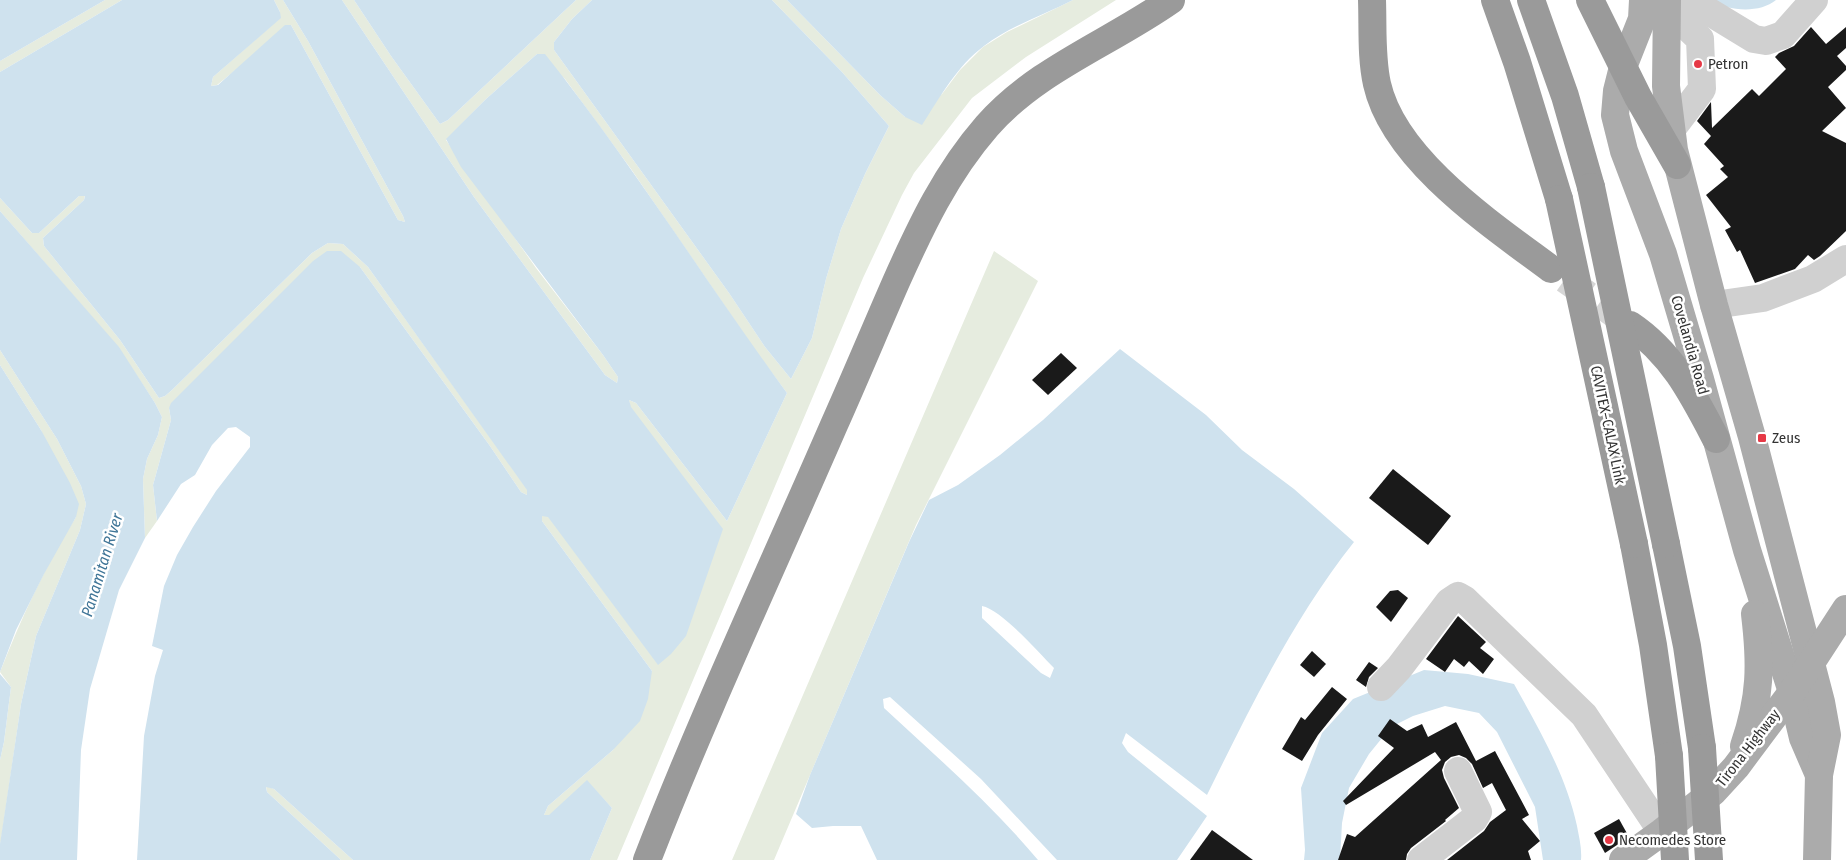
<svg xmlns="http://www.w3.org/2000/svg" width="1846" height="860" font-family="'Fira Sans Condensed',sans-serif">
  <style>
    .green { fill: #e6ecdf }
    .water { fill: #cfe2ee; fill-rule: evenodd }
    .building { fill: #1a1a1a }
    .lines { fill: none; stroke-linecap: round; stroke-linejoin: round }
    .highway-tunnel { stroke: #d6d6d6; stroke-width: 28; stroke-dasharray: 28 14; stroke-linecap: butt }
    .minor { stroke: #d0d0d0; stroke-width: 28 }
    .major { stroke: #ababab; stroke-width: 28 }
    .highway { stroke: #9a9a9a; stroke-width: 28 }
    .highway-bridge { stroke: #9a9a9a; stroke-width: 28 }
    .poi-dot { fill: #e63946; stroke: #fff; stroke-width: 2 }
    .labels { text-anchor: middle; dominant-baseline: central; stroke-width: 5; stroke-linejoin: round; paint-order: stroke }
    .poi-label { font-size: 15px; fill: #333; stroke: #fff; text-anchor: start }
    .street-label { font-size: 15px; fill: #333; stroke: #fff }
    .water-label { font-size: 16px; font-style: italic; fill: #3f7597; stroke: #fff }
  </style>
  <rect width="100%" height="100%" fill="#fff"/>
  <g class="green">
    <polygon points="105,0 122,0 0,72 0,61"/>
    <polygon points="274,0 283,0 308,41 403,216 405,222 398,220 291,25 217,85 211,86 213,77 280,18 280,12"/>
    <polygon points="342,0 354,0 391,56 440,124 448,120 576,0 592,0 572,19 554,42 554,50 729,293 765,347 791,379 812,338 826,279 841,229 865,174 889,126 842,72 772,0 787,0 880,95 905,117 942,94 960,70 983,47 1007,32 1073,0 1116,0 1026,57 972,98 914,173 902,195 863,278 617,860 590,860 612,808 587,781 549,816 544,815 548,806 613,750 652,671 542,521 542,515 548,516 658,664 629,400 636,403 727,521 787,393 755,350 631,169 565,79 537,54 486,99 446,140 536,268 603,355 618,377 617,383 605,375 474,197"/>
    <polygon points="85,195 84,200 43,238 44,246 120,340 159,398 165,396 172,390 312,253 328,243 343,244 368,267 527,489 527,495 521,492 490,446 360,267 169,408 171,420 153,485 157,521 145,538 143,479 147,459 158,435 162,417 155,403 118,347 0,211 0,198 32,233 39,233 79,196"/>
    <polygon points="994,251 1038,281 916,525 774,860 732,860"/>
    <path d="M0,350l57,89 24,47 5,18 -6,26 -44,106 -15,68 -21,143v-87l4,-18 7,-55 -11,-15c21,-53 45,-106 76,-155l-35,-87 -41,-65z"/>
    <polygon points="266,786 274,789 353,860 341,860 267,792"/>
  </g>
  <g class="water">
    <polygon points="0,0 105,0 0,61"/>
    <path d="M122,0h152l6,12 1,6 -68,59 -2,9 7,-1 67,-60h6l107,195 7,2 -2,-6 -95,-175 -25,-41h59l132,197 131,178 12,8 1,-6 -15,-22 -142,-188 -15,-28 40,-40 51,-45h8c87,109 160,227 242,339l-60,128 -91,-118 -7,-3 2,7 92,122 -37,107 -15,18 -13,11 -110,-148 -6,-1v5l110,150 -4,28 -8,22 -27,29 -65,56 -4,9h5l38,-35 25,28 -22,52h-237l-79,-71 -8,-2 1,5 74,68h-204l7,-124 11,-60 8,-26 -11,-4 12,-60 13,-31 16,-28 23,-36 34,-44v-10l-14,-10 -8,1 -16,17 -17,30 -14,9 -24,37 -4,-36 18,-65 -2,-12 2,-5 142,-142 14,-10h14l19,16 130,179 31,46 6,3v-5l-159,-223 -25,-23 -15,-1 -16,10 -140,137 -7,6 -6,2 -39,-58 -76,-94 -1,-8 41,-38 1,-4h-6l-40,37h-7l-32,-35v-126z"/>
    <polygon points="354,0 576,0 448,120 440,124 391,56"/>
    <polygon points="592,0 772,0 842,72 889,126 865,174 841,229 826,279 812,338 791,379 765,347 729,293 554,50 554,42 572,19"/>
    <path d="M787,0h286c-29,15 -63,26 -89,46 -27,20 -44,51 -62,79l-17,-8 -25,-22z"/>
    <path d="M1710,0h66c-17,14 -48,11 -66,0z"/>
    <polygon points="0,211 119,347 155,403 162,417 158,435 147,459 143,479 145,538 119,590 90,689 81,750 77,860 0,860 0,844 21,704 36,636 80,530 86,504 81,486 57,439 0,350"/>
    <path d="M1120,349l86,66 36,35 52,39 60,53c-61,77 -104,166 -147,253l-81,-62 -4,10 6,9 79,64 -30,44h-120l-76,-81 -91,-82 -7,2 1,9c53,49 108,97 154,152h-161l-16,-34h-28l-21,2 -16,-14 14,-39 99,-233 20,-42 29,-15 42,-30 43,-35zM982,606c20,4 57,47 72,62l-4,10 -9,-5 -59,-55z"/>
    <polygon points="0,365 41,430 70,483 79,504 76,517 44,574 16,630 0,672"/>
    <path d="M1424,670l44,4 46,10c25,45 52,91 63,142 2,11 5,22 4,34h-38l-8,-53 -38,-75 -18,-19 -34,-7 -32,10 -22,11 -22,27 -20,34 -7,35 -2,37h-36l1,-10 -4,-62 21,-55 31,-34z"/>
    <polygon points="0,674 11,687 4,742 0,760"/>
  </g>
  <g class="building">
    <polygon points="1811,27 1826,44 1846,27 1846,48 1837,56 1846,66 1846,70 1828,87 1846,108 1822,131 1846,143 1846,231 1820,256 1814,260 1808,255 1795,269 1755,283 1740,250 1737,252 1725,230 1731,227 1706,195 1728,177 1720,169 1724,166 1704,144 1711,136 1697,121 1711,102 1712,128 1752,89 1759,96 1786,69 1775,57 1779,53 1794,46"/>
    <polygon points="1061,353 1077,368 1048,395 1032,380"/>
    <polygon points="1393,469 1451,516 1428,545 1369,498"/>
    <polygon points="1398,590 1408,598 1391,622 1376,607 1390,591"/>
    <polygon points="1458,616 1486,642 1480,648 1494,659 1483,674 1469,661 1464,667 1454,659 1445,672 1426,659"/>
    <polygon points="1312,651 1326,664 1314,677 1300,665"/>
    <polygon points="1369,662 1378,668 1369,677 1366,687 1356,680"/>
    <polygon points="1332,687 1347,699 1318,735 1302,761 1282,749 1301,717 1305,720"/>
    <polygon points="1390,719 1407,731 1422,724 1428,737 1456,722 1476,761 1495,751 1529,815 1522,819 1540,841 1528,851 1531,860 1447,860 1484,831 1490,822 1506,810 1492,783 1483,788 1472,764 1466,758 1459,755 1451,757 1445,762 1442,770 1444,778 1459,808 1445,820 1446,821 1411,848 1407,854 1406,860 1338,860 1347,834 1355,837 1441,760 1435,752 1346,805 1343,801 1394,748 1378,736"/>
    <polygon points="1619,819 1629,837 1605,853 1594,833"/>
    <polygon points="1212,830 1253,860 1190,860"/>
  </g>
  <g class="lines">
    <polyline class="highway-tunnel" points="1565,279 1630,325"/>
    <g class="minor">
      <polyline points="1690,0 1754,39 1766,41 1783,35 1814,0"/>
      <polyline points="1667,8 1700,39 1702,89 1671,130"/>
      <polyline points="1714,305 1763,298 1813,279 1846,259"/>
      <polyline points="1381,687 1399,668 1449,602 1458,596 1465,600 1584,715 1662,832"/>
      <polyline points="1421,860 1474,819 1478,812 1458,771"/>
    </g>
    <g class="major">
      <polyline points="1643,0 1642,19 1623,67 1617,91 1615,115 1624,151 1663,254 1700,379 1747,550 1792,692 1803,738 1819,775"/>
      <polyline points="1667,0 1666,86 1674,150 1714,305 1752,437 1821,702 1827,735 1819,775 1817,860"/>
      <path d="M1744,746c17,-49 17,-82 11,-132"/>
      <polyline points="1623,860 1662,832 1713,792 1736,767 1792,692 1846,609"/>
    </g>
    <g class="highway">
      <path d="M1372,0c1,28 -1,57 5,84 17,76 115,141 174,185"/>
      <polyline points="1495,0 1517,62 1559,199"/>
      <polyline points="1531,0 1565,96 1591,187"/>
      <polyline points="1590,0 1638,97 1677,165"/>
      <path d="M1630,325c42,28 63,70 86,114"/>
      <polyline points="1634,544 1653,645 1669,756"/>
      <polyline points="1666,544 1687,646 1702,748"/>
      <path d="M647,860c57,-147 124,-290 187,-435 21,-47 41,-95 62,-143 25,-56 50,-109 91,-156 50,-57 123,-83 184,-126"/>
    </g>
    <g class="highway-bridge">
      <polyline points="1591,187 1666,544"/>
      <polyline points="1559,199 1634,544"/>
      <polyline points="1702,748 1709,860"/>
      <polyline points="1669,756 1675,860"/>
    </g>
  </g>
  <g class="poi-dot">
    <circle cx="1698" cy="64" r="5"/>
    <rect x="1757" y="433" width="10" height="10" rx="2.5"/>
    <circle cx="1609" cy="840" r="5"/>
  </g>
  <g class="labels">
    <g class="poi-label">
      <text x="1708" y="64">Petron</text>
      <text x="1772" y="438">Zeus</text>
      <text x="1619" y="840">Necomedes Store</text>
    </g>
    <g class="street-label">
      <text transform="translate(1690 345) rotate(74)">Covelandia Road</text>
      <text transform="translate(1608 425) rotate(78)">CAVITEX–CALAX Link</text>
      <text transform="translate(1748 748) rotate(-52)">Tirona Highway</text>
    </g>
    <g class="water-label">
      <text transform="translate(102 565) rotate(-73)">Panamitan River</text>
    </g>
  </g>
</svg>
